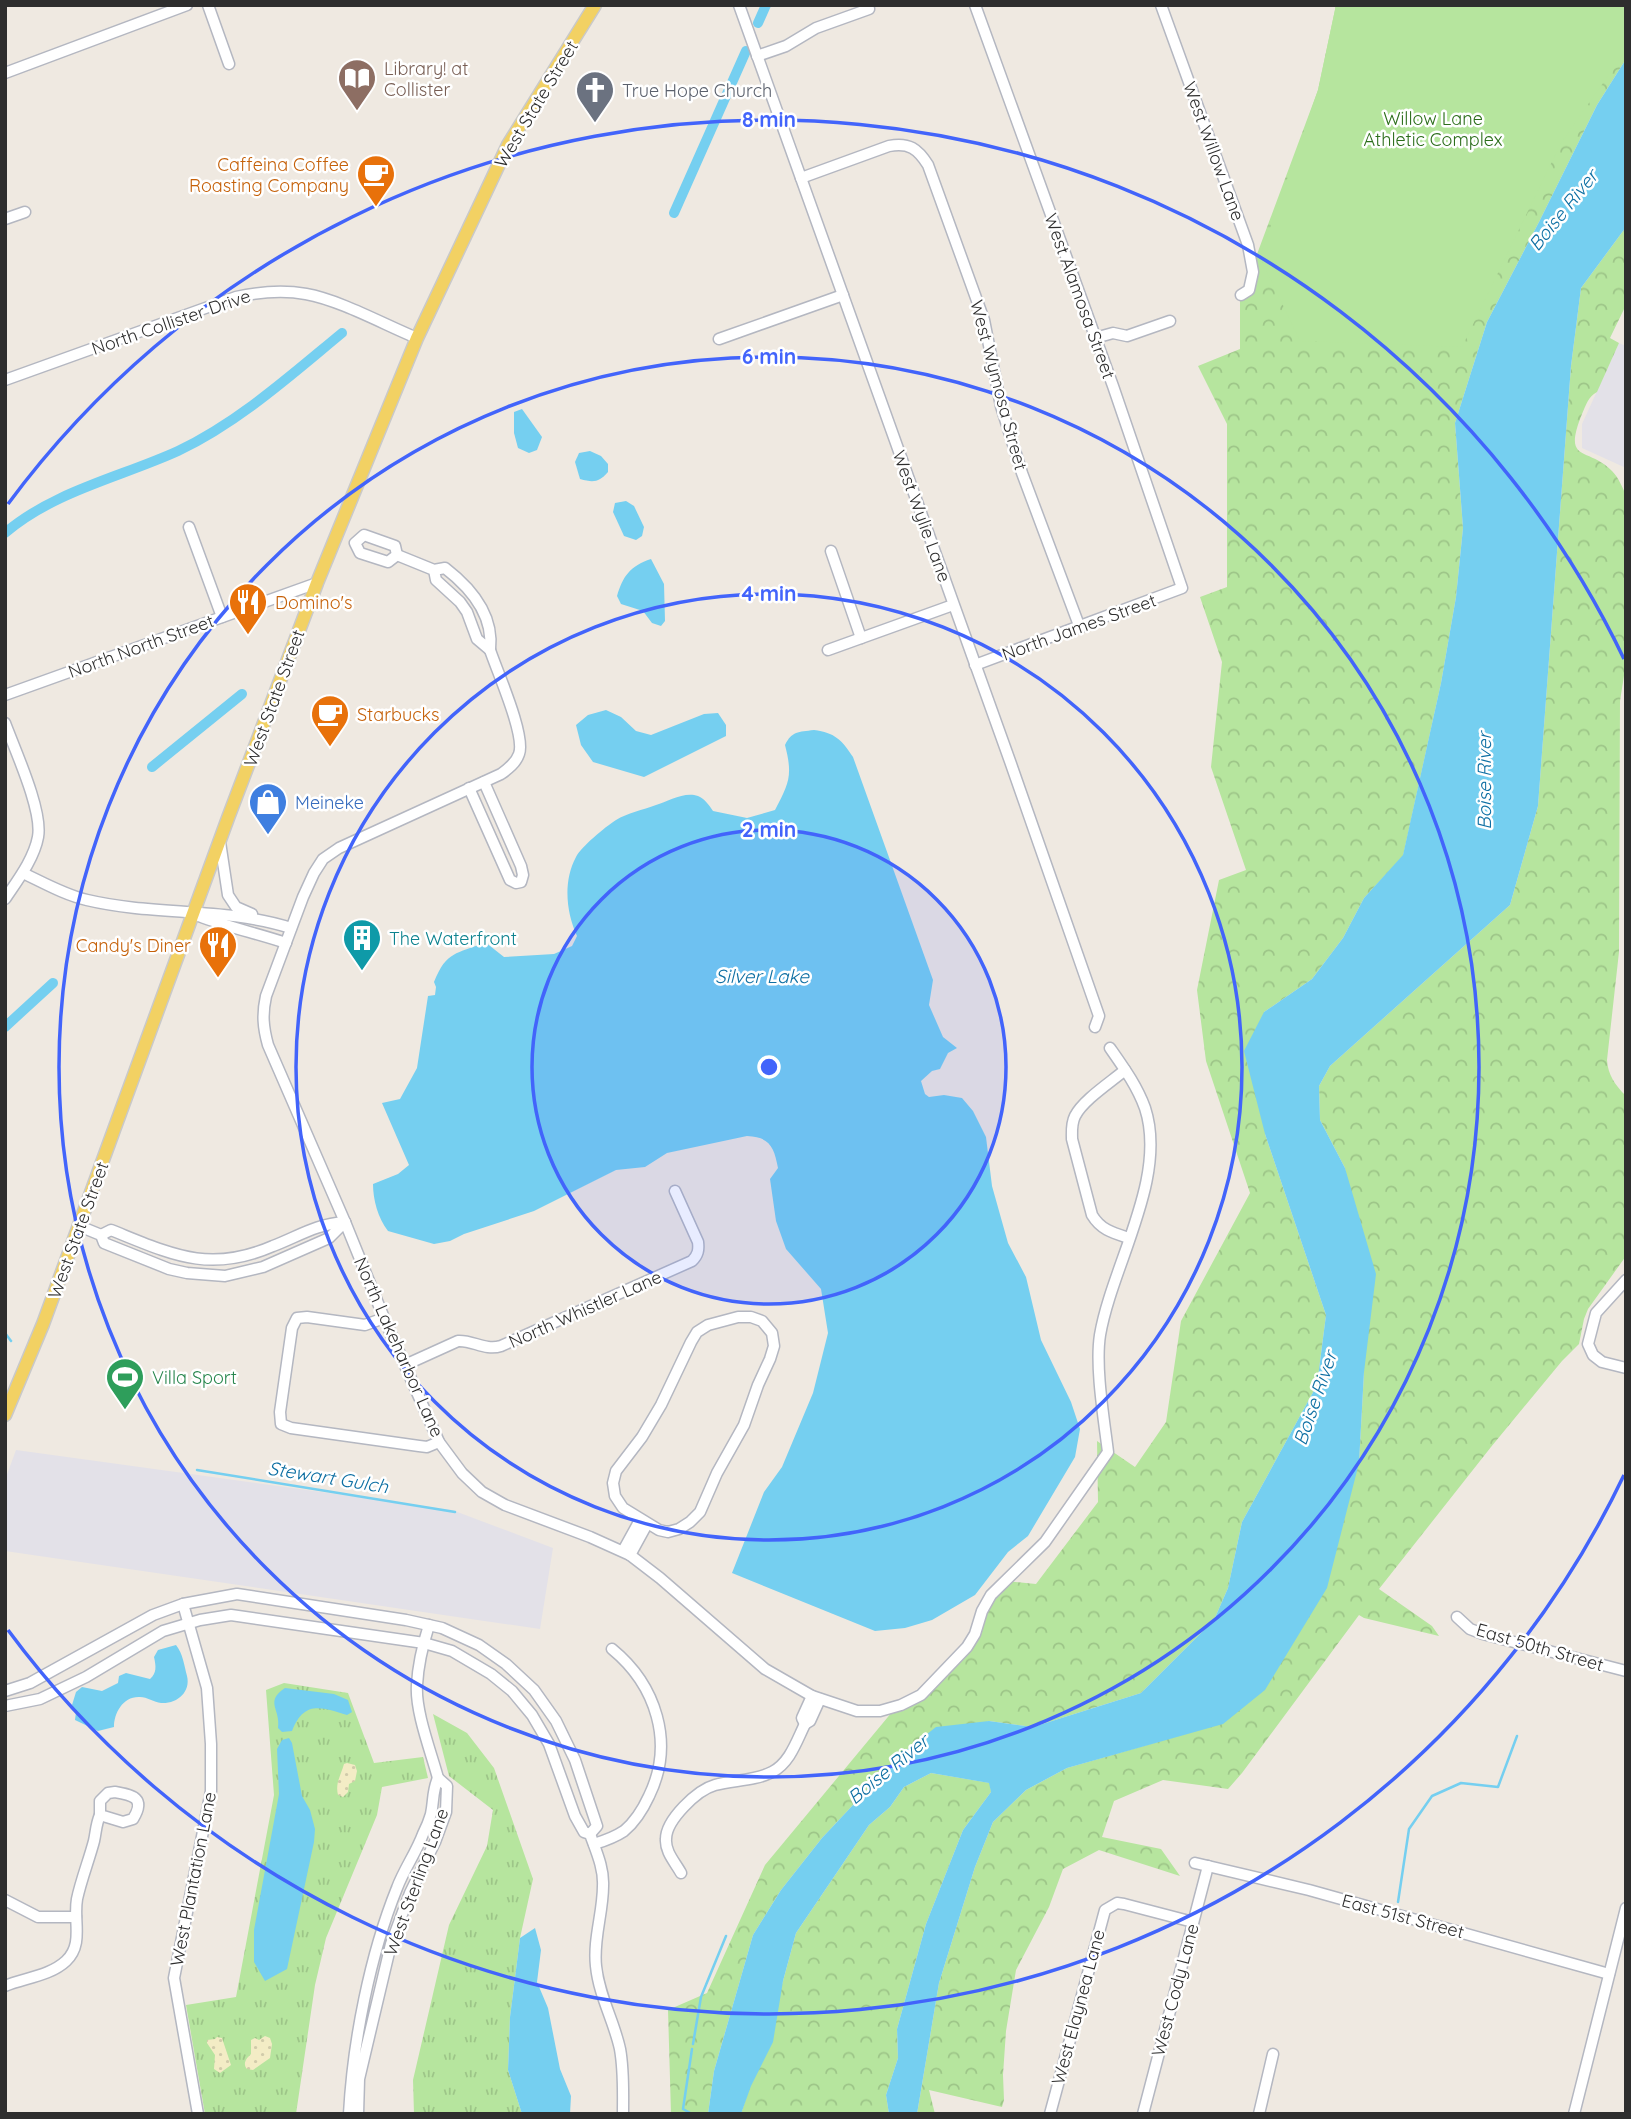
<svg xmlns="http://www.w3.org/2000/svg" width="1631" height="2119" font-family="Quicksand,sans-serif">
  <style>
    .industrial { fill: #e3e1e8 }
    .grass { fill: url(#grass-tufts) }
    .forest { fill: url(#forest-crowns) }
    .sand { fill: url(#sand-dots) }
    .park { fill: #b6e59e }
    .water { fill: #75cff0 }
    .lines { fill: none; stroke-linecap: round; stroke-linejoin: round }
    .stream { stroke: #75cff0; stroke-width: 2.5 }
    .canal { stroke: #75cff0; stroke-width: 10 }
    .minor-casing { stroke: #b4b7c1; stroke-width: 13 }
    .major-casing { stroke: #c9c9c9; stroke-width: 15 }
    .minor { stroke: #fff; stroke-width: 10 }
    .major { stroke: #f2d163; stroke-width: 12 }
    .ring { fill: none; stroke: #4264fb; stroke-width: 3.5 }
    .labels { text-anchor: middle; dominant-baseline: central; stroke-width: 5; stroke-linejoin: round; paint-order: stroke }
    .education-label { font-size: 18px; fill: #785e54; stroke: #fff; text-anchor: start }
    .worship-label { font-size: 18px; fill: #5b616d; stroke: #fff; text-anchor: start }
    .street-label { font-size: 18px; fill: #2e2e2e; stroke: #fff }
    .park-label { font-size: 18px; fill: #2c6e1b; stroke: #fff }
    .food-label { font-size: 18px; fill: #c56008; stroke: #fff; text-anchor: end }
    .shop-label { font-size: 18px; fill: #366cbe; stroke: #fff; text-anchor: start }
    .culture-label { font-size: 18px; fill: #0d838f; stroke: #fff; text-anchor: start }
    .leisure-label { font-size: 18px; fill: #27864d; stroke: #fff; text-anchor: start }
    .water-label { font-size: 19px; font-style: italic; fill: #0d6fa3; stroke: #fff }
    .centre { fill: #4264fb; stroke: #fff; stroke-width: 3.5 }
    .ring-label { font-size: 21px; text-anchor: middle; font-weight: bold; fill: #4264fb; stroke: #fff; stroke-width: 5; stroke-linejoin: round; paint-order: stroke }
  </style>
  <defs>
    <pattern id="grass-tufts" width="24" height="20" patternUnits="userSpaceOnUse" patternTransform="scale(1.75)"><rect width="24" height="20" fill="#b6e59e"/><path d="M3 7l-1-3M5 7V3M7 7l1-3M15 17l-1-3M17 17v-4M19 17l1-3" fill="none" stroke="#9dc588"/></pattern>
    <pattern id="forest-crowns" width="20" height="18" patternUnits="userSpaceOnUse" patternTransform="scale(1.75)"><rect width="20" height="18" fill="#b6e59e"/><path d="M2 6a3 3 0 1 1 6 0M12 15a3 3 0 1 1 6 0" fill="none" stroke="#9dc588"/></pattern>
    <pattern id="sand-dots" width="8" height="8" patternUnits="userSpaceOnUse" patternTransform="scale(1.75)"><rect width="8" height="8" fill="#f3ecc5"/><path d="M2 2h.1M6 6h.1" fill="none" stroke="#d1cbaa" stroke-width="1.8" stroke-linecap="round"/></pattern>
  </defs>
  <rect width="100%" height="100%" fill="#efe9e1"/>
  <g class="industrial">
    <polygon points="1619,343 1626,346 1626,468 1582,448 1582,424"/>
    <polygon points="16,1450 452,1510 553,1548 540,1629 5,1551 5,1480"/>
  </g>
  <g class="grass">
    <polygon points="284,1683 348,1693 374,1763 423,1757 428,1778 382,1787 377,1815 326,1938 315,1985 296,2114 205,2114 186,2005 236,1997 274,1795 266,1690"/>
    <polygon points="433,1714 467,1733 494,1768 533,1879 520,1938 510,2017 508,2070 522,2114 414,2114 413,2080 449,1925 487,1846 493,1810 449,1776"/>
  </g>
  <g class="forest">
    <polygon points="1336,5 1626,5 1626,59 1597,105 1539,222 1487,322 1455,423 1463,528 1456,597 1441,683 1403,856 1364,898 1343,938 1312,979 1264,1012 1265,1134 1326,1315 1317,1385 1242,1522 1228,1588 1214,1620 1141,1693 1033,1727 989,1721 898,1757 822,1838 781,1890 753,1935 714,2071 708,2114 671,2114 668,2010 707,1993 765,1865 897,1706 921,1695 967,1647 982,1611 1005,1581 1036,1584 1098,1502 1097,1441 1135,1467 1166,1422 1181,1321 1250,1193 1206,1061 1197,990 1219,880 1246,870 1211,767 1222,662 1200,597 1227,587 1227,424 1198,366 1240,349 1240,300 1318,90"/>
    <path d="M1626,227v78l-16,33 9,5 -22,49c-9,5 -11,13 -15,22 -20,50 6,32 30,57 7,7 10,16 14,24v168l-6,38 -1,251 -12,108c1,15 8,25 19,36v160l-38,53 -4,10 -5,25 -17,17 -71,86 -112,142 53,37 7,10 -75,-18 -5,-3 -117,158 -14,16 -65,-9 -49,21 -12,36 59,12 19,27 -81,-26 -36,19 -14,38 -33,63 -10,61 -3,44 1,25 -2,7 -73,-17 6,24h-18l22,-131 36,-116 18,-45 33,-32 41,-22 156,-45 136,-260 5,-91 -19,-204 -25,-48 -1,-34 11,-20 180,-161 28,-99 33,-440 10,-78z"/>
    <polygon points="931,1773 990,1783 991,1792 963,1830 926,1924 897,2029 898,2058 886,2095 889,2114 741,2114 783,1981 796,1933 869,1825 890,1807 904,1787"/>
  </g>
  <g class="sand">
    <path d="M347,1763l8,2 2,6 -2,10 -6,3 -1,8 -5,5 -5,-2c-3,-12 3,-20 6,-31z"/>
    <path d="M265,2036l5,2 2,6 -2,14 -17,12 -6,-1c-5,-6 0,-11 4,-15v-14l4,-2 4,2z"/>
    <polygon points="217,2037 222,2038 231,2065 220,2073 214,2069 215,2055 207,2043 207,2040 215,2039"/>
  </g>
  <polygon class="park" points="1336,5 1626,5 1626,50 1561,143 1462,347 1300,341 1260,257 1318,90"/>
  <g class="water">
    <polygon points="1626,59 1626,227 1581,288 1571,366 1538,806 1510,905 1330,1066 1319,1086 1320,1120 1345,1168 1376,1274 1364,1372 1359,1463 1327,1588 1265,1690 1223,1724 1067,1768 1026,1790 993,1822 975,1867 939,1983 917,2114 889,2114 886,2095 898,2058 897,2029 926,1924 963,1830 991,1792 989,1783 931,1773 904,1787 890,1807 869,1825 796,1933 783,1981 773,2042 751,2086 741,2114 708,2114 714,2071 753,1935 781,1890 822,1838 898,1757 936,1727 989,1721 1033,1727 1141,1693 1214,1620 1228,1588 1242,1522 1317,1385 1326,1315 1265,1134 1244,1051 1264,1012 1312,979 1343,938 1364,898 1403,855 1441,683 1456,597 1463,528 1455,423 1487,322 1539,222 1597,105"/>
    <polygon points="522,409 542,437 537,450 529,453 518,448 514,433 514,412"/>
    <path d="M590,451l11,5 7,8v8c-9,10 -14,11 -28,7l-5,-17 4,-9z"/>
    <polygon points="626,501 634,506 644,527 642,536 636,540 624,536 613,512 615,503"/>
    <path d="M651,559l13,25 1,37 -4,5 -9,-3 -9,-12 -22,-7 -4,-8c6,-20 13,-30 34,-37z"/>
    <polygon points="606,710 621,717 636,731 651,735 704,714 718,713 726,725 726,736 644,777 593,762 581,745 576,725 588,715"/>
    <path d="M814,730c21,3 27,9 39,27l80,223 -4,25 14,32 14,11 -9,5 -8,16 -8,2 -11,10 4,13 4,3 15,-2 18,3 11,13 13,26 6,49 16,57 18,34 15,63 30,62 9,27 -5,28 -47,79 -20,16 -33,43 -43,25 -27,8 -30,3 -143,-58 32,-81 18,-25 31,-74 15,-60 -7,-44 -35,-40 -10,-28 -6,-42 8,-11c-4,-21 -8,-31 -31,-32l-80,17 -22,14 -29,3 -82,41 -70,23 -14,7 -16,3 -46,-13c-10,-13 -15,-31 -15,-47l25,-10 11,-9 -27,-62 18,-4 17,-31 11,-72 7,-1 1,-8 -2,-5c13,-32 22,-27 51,-40l19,15 50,-3 18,-8 5,-10c-11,-24 -14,-55 -1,-79 5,-10 29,-30 40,-37 11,-7 27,-10 40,-15 12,-4 29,-14 42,-9 7,3 11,9 15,15l34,7 28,-8c14,-27 18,-34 10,-65 7,-14 13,-13 29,-15z"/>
    <path d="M176,1645c7,9 8,20 11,31 4,16 -10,28 -26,27 -7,-1 -14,-6 -21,-6 -17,-1 -26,16 -26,30l-16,4 -23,-11 1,-8 -4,-7 4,-13 6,-5 20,4 16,-8 1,-7 7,-3 24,6c7,-6 6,-13 4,-22l4,-7z"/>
    <path d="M285,1688l49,6 14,6 4,12 -5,3c-26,-8 -43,-15 -55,16l-10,1 -4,-4c3,-19 -14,-26 7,-40z"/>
    <polygon points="289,1738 292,1743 302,1796 310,1810 315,1829 314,1842 287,1969 265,1981 254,1962 254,1930 279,1794 277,1749 282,1740"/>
    <polygon points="535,1928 541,1950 537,1982 548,2008 560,2069 571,2096 570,2114 522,2114 508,2070 510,2017 520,1938"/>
  </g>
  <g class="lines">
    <g class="stream">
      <polyline points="5,1333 11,1341"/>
      <polyline points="197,1470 455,1512"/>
      <polyline points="1398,1902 1409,1829 1432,1796 1461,1783 1498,1787 1517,1736"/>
      <polyline points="693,2044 701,1997 726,1936"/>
      <polyline points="692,2114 683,2109 692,2049"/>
    </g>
    <g class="canal">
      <polyline points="758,23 766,5"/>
      <polyline points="674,213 746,51"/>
      <path d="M5,533c49,-42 116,-56 173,-82 61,-29 113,-76 164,-118"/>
      <polyline points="152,767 242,694"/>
      <polyline points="5,1027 53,983"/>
    </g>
    <defs>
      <g id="minor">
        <polyline points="208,5 229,64"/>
        <polyline points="739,5 1011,764 1099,1016 1095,1027"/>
        <polyline points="1161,5 1248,245 1253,272 1249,290 1241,295"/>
        <polyline points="757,56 786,46 816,28 869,9"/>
        <polyline points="5,73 187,5"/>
        <path d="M801,178l88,-32c20,-4 29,3 39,19l56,155 17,86 21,67 58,155"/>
        <polyline points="5,219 25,212"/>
        <polyline points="1095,338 1113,333 1127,336 1170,321"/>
        <polyline points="719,339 843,295"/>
        <path d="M5,380l231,-83c23,-5 47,-7 70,-3 34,6 79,31 111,44"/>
        <polyline points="189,527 222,617"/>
        <polygon points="364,535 395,546 397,555 388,562 360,553 355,543"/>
        <polyline points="831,551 861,638"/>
        <path d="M397,555l37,15 11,-2c26,20 49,48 45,82l-13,-11 -10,-27 -7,-10 -24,-22 -2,-10"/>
        <path d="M490,650c7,21 36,86 29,104 -3,9 -11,15 -18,20l-162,74 -16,11 -9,14 -11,24 -37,99c-4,18 -3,31 2,49l77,177 39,96 55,124 23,31 20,19 23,13 85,32 40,18 30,23 105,91 47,27 45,15h23l21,-6 20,-10 46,-48 8,-13 7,-23 9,-16 54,-53 63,-90c-4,-33 -13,-85 -8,-117 12,-70 68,-157 45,-227 -8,-22 -21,-40 -35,-60"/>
        <polyline points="828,650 953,605"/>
        <polyline points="975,665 1182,588 1113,386 975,5"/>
        <polyline points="5,695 317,583"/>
        <path d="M5,723c10,27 38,88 33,114 -4,22 -21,44 -33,62"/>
        <polyline points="469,788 510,880 516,883 521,882 523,875 521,866 484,782"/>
        <polyline points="220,842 228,895 236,907 252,914"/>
        <path d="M23,873c21,10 42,22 64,27 68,16 138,7 204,28"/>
        <path d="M199,916c28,11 57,17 87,27"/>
        <path d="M1125,1070c-14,12 -42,30 -50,46 -4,8 -3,15 -3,23l20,76c9,15 21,18 37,23"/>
        <polyline points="79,1226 101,1235 104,1243 169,1269 187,1273 225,1276 263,1267 329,1238 345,1222"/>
        <path d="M101,1235l10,-5c60,24 98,44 162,16 26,-10 43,-22 72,-24"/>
        <polyline points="1626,1280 1596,1313 1588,1344 1593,1355 1602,1362 1626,1368"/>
        <polygon points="738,1317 751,1317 762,1321 772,1333 774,1346 770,1359 758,1385 744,1425 717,1473 700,1512 690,1522 679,1529 668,1532 659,1530 623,1508 615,1496 613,1483 616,1471 642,1437 661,1405 691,1342 697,1332 708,1325"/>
        <polyline points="384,1318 365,1325 307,1317 297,1318 292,1328 280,1412 281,1424 291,1428 419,1446 427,1447 439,1442"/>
        <path d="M405,1365l53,-24c15,-1 27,10 43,5l191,-85c6,-6 7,-11 6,-19l-23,-51"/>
        <polyline points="623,1551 640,1520"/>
        <polyline points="630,1555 647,1524"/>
        <polyline points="183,1604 207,1688 211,1744 211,1791 174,1978 198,2114"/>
        <polyline points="1457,1617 1470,1629 1483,1634 1626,1671"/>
        <path d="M429,1625c-6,19 -11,39 -12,60 -2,26 14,67 21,93"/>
        <polyline points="5,1691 30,1683 153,1615 183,1604 237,1594 406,1620 442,1628 479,1645 506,1664 534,1690 556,1721 575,1760 597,1826 590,1834"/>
        <polyline points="812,1696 802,1718 805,1724 810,1721 820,1699"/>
        <path d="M5,1706l35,-7 46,-22 77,-46 37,-11 31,-5 193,28 28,8 39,23 21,17 20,24 17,29 26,72 9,16 6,2c6,17 14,34 13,52 0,27 -10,53 -7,80 3,30 18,55 24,83 4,22 3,43 3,65"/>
        <path d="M115,1792c18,3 31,6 18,27l-10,3 -23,-7v-14l8,-8z"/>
        <path d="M594,1844c10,-3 21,-7 30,-13 11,-9 19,-22 25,-35 26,-53 7,-111 -37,-147"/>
        <polyline points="1195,1863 1309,1890 1609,1974"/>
        <path d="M681,1873c-6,-11 -16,-21 -15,-34 0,-19 31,-49 49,-54 18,-5 40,-4 57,-13 18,-9 25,-32 33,-48"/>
        <polyline points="5,1900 38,1917 76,1917"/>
        <path d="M5,1986c19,-8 45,-10 61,-25 18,-17 7,-40 11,-62 4,-19 12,-39 17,-58 2,-9 2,-17 6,-26"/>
        <path d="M349,2114c4,-73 21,-159 48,-226 7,-19 19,-35 26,-54 3,-6 6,-13 8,-20 3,-14 1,-22 7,-36l9,8 -1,26 -11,30 -25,51 -19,51 -32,135 -1,35"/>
        <polyline points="1050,2114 1105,1910 1117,1903 1124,1904 1193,1922"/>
        <polyline points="1143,2114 1208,1866"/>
        <polyline points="1259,2114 1273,2054"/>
        <polyline points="1574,2114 1626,1908"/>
      </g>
      <polyline id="major" points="5,1415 43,1324 228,818 317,583 417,338 508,145 595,5"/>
    </defs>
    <use href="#minor" class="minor-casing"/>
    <use href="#major" class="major-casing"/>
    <use href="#minor" class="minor"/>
    <use href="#major" class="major"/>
  </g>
  <circle cx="769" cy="1067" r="237" fill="#4264fb" fill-opacity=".12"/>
  <g class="ring">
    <circle cx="769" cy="1067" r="237"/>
    <circle cx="769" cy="1067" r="473"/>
    <circle cx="769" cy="1067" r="710"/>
    <path d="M1624 1475A947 947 0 0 1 8 1630M8 504A947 947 0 0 1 1624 659"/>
  </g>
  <defs>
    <symbol id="library-pin" viewBox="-11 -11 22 30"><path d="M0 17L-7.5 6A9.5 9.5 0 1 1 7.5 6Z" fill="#8d6e63" stroke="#fff"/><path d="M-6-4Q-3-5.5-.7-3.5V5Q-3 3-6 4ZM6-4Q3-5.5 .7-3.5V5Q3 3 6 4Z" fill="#fff"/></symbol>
    <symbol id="church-pin" viewBox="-11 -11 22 30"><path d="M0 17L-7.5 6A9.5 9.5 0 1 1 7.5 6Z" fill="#6b7280" stroke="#fff"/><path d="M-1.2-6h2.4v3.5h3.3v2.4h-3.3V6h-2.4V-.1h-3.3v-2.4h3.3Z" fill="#fff"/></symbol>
    <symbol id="cafe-pin" viewBox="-11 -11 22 30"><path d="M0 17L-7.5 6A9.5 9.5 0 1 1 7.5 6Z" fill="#e8710a" stroke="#fff"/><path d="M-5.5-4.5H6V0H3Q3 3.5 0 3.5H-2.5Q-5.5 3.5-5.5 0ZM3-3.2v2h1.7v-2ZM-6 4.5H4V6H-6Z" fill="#fff"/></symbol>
    <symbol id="restaurant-pin" viewBox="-11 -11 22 30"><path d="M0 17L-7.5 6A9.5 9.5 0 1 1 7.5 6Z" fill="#e8710a" stroke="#fff"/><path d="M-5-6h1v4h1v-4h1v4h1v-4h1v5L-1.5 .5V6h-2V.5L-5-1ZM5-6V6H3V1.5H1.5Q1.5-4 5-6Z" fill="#fff"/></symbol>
    <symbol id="shop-pin" viewBox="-11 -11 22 30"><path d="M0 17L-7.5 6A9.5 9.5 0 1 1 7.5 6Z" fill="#3f7fe0" stroke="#fff"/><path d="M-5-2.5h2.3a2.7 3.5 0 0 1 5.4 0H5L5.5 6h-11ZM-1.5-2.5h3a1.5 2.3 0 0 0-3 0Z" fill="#fff"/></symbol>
    <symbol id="building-pin" viewBox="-11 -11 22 30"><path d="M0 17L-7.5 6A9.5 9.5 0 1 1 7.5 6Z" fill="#0f9aa8" stroke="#fff"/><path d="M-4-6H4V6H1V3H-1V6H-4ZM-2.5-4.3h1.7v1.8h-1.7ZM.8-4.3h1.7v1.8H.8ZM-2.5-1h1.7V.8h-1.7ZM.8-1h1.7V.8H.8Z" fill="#fff"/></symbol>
    <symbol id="stadium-pin" viewBox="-11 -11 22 30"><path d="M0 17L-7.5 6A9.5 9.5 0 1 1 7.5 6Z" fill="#2e9e5b" stroke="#fff"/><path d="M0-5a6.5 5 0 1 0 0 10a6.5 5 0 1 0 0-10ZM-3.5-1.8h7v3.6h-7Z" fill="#fff"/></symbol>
  </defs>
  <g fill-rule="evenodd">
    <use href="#library-pin" x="335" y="56" width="44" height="60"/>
    <use href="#church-pin" x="573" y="68" width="44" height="60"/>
    <use href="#cafe-pin" x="354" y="152" width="44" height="60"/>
    <use href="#restaurant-pin" x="226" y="580" width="44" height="60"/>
    <use href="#cafe-pin" x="308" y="692" width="44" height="60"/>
    <use href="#shop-pin" x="246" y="780" width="44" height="60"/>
    <use href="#building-pin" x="340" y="916" width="44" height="60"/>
    <use href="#restaurant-pin" x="196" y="923" width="44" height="60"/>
    <use href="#stadium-pin" x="103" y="1355" width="44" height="60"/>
  </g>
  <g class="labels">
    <g class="education-label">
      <text x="384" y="68">Library! at<tspan x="384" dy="21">Collister</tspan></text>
    </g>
    <g class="worship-label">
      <text x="622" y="90">True Hope Church</text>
    </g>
    <g class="street-label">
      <text transform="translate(536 104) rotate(-59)">West State Street</text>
      <text transform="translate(1214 151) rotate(70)">West Willow Lane</text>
      <text transform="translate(1080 296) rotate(70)">West Alamosa Street</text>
      <text transform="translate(171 322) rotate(-19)">North Collister Drive</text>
      <text transform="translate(999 385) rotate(75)">West Wymosa Street</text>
      <text transform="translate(922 516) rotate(70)">West Wylie Lane</text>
      <text transform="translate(1079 627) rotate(-20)">North James Street</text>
      <text transform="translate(141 646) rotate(-20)">North North Street</text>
      <text transform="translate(274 698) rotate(-70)">West State Street</text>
      <text transform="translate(78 1230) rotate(-70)">West State Street</text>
      <text transform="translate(585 1309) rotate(-24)">North Whistler Lane</text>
      <text transform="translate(399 1347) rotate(66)">North Lakeharbor Lane</text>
      <text transform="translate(1540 1647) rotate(16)">East 50th Street</text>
      <text transform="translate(193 1879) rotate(-79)">West Plantation Lane</text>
      <text transform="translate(416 1882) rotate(-70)">West Sterling Lane</text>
      <text transform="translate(1403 1916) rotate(15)">East 51st Street</text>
      <text transform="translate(1175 1990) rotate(-75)">West Cody Lane</text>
      <text transform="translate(1078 2007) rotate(-75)">West Elaynea Lane</text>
    </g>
    <g class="park-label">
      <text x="1433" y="118">Willow Lane<tspan x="1433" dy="21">Athletic Complex</tspan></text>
    </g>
    <g class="food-label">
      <text x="349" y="164">Caffeina Coffee<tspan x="349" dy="21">Roasting Company</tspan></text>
      <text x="275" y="602" text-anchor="start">Domino's</text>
      <text x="357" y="714" text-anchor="start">Starbucks</text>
      <text x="191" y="945">Candy's Diner</text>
    </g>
    <g class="shop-label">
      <text x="295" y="802">Meineke</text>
    </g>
    <g class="culture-label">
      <text x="389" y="938">The Waterfront</text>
    </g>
    <g class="leisure-label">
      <text x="152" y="1377">Villa Sport</text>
    </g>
    <g class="water-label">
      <text transform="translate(1563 210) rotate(-51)">Boise River</text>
      <text transform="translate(1484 781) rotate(-90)">Boise River</text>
      <text x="762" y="976">Silver Lake</text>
      <text transform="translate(1315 1398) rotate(-71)">Boise River</text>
      <text transform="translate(328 1477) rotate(9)">Stewart Gulch</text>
      <text transform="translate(888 1769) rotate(-39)">Boise River</text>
    </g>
  </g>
  <circle cx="769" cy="1067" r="10" class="centre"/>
  <g class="ring-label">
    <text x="769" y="127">8 min</text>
    <text x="769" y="364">6 min</text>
    <text x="769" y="601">4 min</text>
    <text x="769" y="837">2 min</text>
  </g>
  <rect width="1631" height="2119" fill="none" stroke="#2e2e2e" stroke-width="14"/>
</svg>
